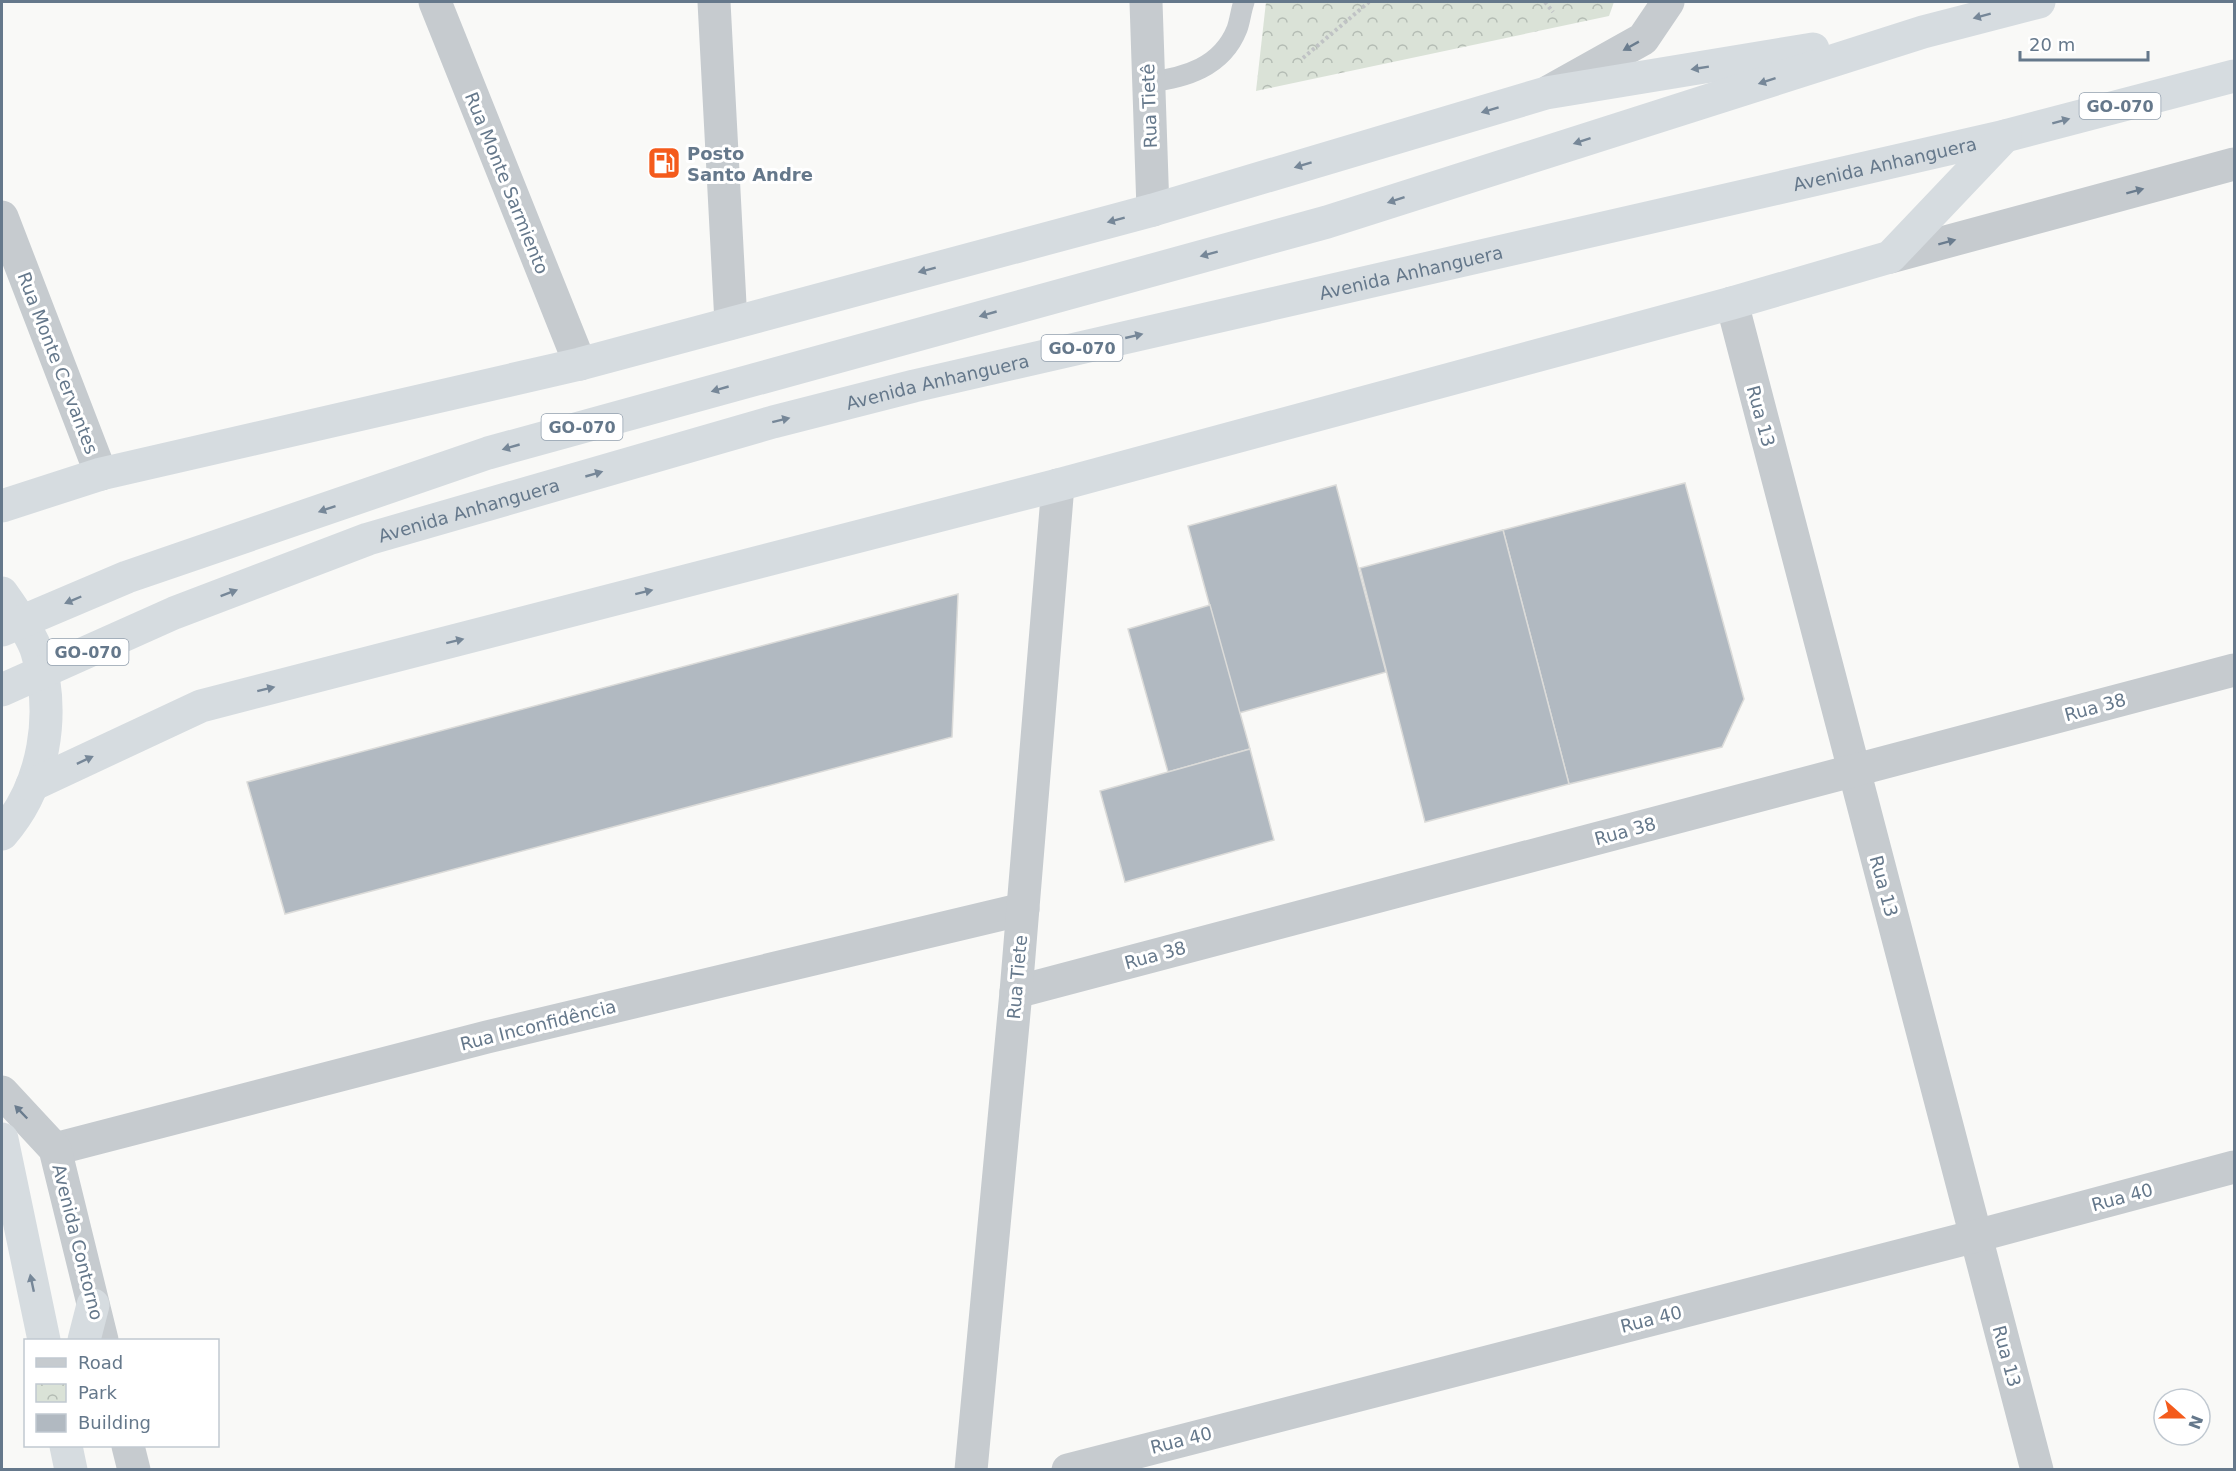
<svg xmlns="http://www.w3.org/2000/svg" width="2236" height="1471" font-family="'DejaVu Sans',sans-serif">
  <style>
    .park { fill: url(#park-crowns) }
    .building { fill: #b1b9c1; stroke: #dbdbd9; stroke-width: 1.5 }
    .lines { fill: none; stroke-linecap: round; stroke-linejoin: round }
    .path { stroke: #c0c3c5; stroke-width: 4; stroke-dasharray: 3 3; stroke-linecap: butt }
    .service { stroke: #c6cbcf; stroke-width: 21 }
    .minor { stroke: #c6cbcf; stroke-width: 33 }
    .tertiary { stroke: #c6cbcf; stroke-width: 33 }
    .trunk { stroke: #d6dce0; stroke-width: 33 }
    .oneway { fill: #768798 }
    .oneway2 { fill: #6a7c8e }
    .labels { text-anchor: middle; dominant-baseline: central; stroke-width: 6; stroke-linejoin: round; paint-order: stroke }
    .shield { fill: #fff; stroke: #93a0ae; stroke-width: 1.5 }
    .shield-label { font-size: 16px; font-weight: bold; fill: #65788b }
    .street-label { font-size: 18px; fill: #65788b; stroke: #fff }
    .poi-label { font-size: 18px; font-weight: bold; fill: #65788b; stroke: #fff; text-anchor: start }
  </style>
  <defs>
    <pattern id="park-crowns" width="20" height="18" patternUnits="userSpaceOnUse" patternTransform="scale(1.5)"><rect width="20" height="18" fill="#dae2d7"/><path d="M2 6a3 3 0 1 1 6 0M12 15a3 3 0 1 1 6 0" fill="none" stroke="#b4bcb4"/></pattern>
  </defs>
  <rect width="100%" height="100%" fill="#f9f9f7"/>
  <polygon class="park" points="1266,2 1614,2 1609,16 1256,91"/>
  <g class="building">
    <polygon points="1685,483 1744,699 1722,747 1569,784 1503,530"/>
    <polygon points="1336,485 1386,672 1239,713 1188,526"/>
    <polygon points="1503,530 1569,784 1425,822 1360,568"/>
    <polygon points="958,594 952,737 285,914 247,782"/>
    <polygon points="1210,605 1250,749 1168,772 1128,629"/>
    <polygon points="1250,749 1274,840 1125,882 1100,791"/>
  </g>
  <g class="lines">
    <g class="path">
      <polyline points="1545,2 1553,12"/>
      <polyline points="1303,58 1369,2"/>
    </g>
    <path class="service" d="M1149,82c36,-4 73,-15 88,-53 3,-8 4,-19 7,-27"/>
    <g class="minor">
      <polyline points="435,2 580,364"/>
      <polyline points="714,2 731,323"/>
      <polyline points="2,217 101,474"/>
      <polyline points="1732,303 2037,1470"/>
      <polyline points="1016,992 2234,670"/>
      <polyline points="55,1149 487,1037 1023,909"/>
      <polyline points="1068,1470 1976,1236 2234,1167"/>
    </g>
    <g class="tertiary">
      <polyline points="1146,2 1153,210"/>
      <polyline points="1550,91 1643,39 1668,2"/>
      <polyline points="1890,257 2234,164"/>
      <polyline points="2,1092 55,1149 102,1340"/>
      <polyline points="128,1446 134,1470"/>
      <polyline points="971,1470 1016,992 1058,485"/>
    </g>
    <g class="trunk">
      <polyline points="2,506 101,474 580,364 1153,210 1546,93 1813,49"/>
      <path d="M2,593c10,14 30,42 35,59 19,61 8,133 -35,182"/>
      <polyline points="2,630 127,577 488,453 1327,222 1923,32 2039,2"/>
      <path id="s1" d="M2,690l172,-77 194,-74 405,-117 141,-36 1091,-250 229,-60"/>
      <polyline points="32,785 201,706 1058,485 1732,303 1890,257 2005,136"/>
      <polyline points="2,1139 44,1340"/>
      <polyline points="84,1340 93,1305"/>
      <polyline points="66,1446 71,1470"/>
    </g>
  </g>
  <defs><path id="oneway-solid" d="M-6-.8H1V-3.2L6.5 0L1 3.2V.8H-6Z" transform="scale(1.5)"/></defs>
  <g class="oneway">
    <use href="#oneway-solid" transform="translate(1982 16) rotate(165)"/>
    <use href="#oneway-solid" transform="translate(1700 68) rotate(171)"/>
    <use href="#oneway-solid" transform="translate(1767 81) rotate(162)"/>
    <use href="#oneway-solid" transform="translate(1490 110) rotate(163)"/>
    <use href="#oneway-solid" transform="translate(2061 121) rotate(-15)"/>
    <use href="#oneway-solid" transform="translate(1582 141) rotate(162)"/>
    <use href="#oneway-solid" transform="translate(1303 165) rotate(163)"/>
    <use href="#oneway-solid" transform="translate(1396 200) rotate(162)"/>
    <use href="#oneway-solid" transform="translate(1116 220) rotate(165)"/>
    <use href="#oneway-solid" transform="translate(1209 254) rotate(165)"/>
    <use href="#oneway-solid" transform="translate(927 270) rotate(165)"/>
    <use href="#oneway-solid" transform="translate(988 314) rotate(164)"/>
    <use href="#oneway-solid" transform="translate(1134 336) rotate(-13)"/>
    <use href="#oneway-solid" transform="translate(720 389) rotate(164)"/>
    <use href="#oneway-solid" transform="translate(781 420) rotate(-14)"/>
    <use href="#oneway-solid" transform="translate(511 447) rotate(164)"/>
    <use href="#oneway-solid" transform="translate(594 474) rotate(-16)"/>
    <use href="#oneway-solid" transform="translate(327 509) rotate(161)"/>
    <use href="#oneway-solid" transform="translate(644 592) rotate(-14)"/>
    <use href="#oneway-solid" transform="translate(229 593) rotate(-21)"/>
    <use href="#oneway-solid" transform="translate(73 600) rotate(157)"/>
    <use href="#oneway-solid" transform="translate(455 641) rotate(-14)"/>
    <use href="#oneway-solid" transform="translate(266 689) rotate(-14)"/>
    <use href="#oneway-solid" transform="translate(85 760) rotate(-25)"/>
    <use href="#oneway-solid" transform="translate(32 1283) rotate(-102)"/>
  </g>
  <g class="oneway2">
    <use href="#oneway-solid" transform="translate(1631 46) rotate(151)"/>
    <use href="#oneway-solid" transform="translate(2135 191) rotate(-15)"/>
    <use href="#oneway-solid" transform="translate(1947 242) rotate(-15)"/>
    <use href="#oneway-solid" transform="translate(21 1112) rotate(-134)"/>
  </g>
  <defs>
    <symbol id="fuel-square" viewBox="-11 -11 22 22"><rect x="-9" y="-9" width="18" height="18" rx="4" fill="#f45b1c" stroke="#fff"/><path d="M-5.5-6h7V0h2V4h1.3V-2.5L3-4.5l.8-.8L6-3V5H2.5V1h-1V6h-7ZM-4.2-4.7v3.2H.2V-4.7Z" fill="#fff"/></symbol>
  </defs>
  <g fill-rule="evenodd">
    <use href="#fuel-square" x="645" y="144" width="38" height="38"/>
  </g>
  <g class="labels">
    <g class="shield">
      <rect x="2079.5" y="93" width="81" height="26" rx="4.5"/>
      <rect x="1041.5" y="335" width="81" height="26" rx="4.5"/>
      <rect x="541.5" y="414" width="81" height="26" rx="4.5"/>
      <rect x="47.5" y="639" width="81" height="26" rx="4.5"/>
    </g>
    <g class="shield-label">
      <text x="2120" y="106">GO-070</text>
      <text x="1082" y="348">GO-070</text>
      <text x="582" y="427">GO-070</text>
      <text x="88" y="652">GO-070</text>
    </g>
    <g class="street-label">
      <text transform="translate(1149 106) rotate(-92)">Rua Tietê</text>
      <text stroke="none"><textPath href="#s1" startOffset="1959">Avenida Anhanguera</textPath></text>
      <text transform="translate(507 183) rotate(68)">Rua Monte Sarmiento</text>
      <text stroke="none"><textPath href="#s1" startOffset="1473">Avenida Anhanguera</textPath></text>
      <text transform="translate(58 363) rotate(69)">Rua Monte Cervantes</text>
      <text stroke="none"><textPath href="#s1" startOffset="987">Avenida Anhanguera</textPath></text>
      <text transform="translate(1761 416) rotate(75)">Rua 13</text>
      <text stroke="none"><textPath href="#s1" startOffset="501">Avenida Anhanguera</textPath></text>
      <text transform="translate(2095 707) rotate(-15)">Rua 38</text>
      <text transform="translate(1625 831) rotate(-15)">Rua 38</text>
      <text transform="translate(1884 886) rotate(75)">Rua 13</text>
      <text transform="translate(1155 955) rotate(-15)">Rua 38</text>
      <text transform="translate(1017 977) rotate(-85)">Rua Tiete</text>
      <text transform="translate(538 1025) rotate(-14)">Rua Inconfidência</text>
      <text transform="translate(2122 1197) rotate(-15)">Rua 40</text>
      <text transform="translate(78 1242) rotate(76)">Avenida Contorno</text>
      <text transform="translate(1651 1319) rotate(-14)">Rua 40</text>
      <text transform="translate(2007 1356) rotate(75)">Rua 13</text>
      <text transform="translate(1181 1440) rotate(-14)">Rua 40</text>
    </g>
    <g class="poi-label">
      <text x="687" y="153">Posto<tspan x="687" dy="21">Santo Andre</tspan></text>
    </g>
  </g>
  <rect width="2236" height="1471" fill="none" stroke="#65788b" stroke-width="6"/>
  <rect x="24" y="1339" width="195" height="108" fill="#ffffff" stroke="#c1c9d1" stroke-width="1.5"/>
  <rect x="36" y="1358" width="30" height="9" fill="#c6cbcf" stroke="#c1c9d1" stroke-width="1.5"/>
  <text x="78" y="1369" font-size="18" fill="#65788b">Road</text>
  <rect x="36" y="1384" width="30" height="18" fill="url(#park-crowns)" stroke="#c1c9d1" stroke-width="1.5"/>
  <text x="78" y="1399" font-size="18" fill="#65788b">Park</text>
  <rect x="36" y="1414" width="30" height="18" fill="#b1b9c1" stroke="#c1c9d1" stroke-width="1.5"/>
  <text x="78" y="1429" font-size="18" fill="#65788b">Building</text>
  <g transform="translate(2182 1417) rotate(111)"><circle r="28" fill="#ffffff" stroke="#c1c9d1" stroke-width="1.5"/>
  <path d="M0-4.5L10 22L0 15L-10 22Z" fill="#f45b1c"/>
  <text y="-9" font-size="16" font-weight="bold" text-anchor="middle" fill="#65788b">N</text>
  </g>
  <path d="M2020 51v9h128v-9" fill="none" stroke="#65788b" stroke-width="3"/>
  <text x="2029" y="51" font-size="18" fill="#65788b" stroke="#ffffff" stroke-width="4.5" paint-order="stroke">20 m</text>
</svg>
